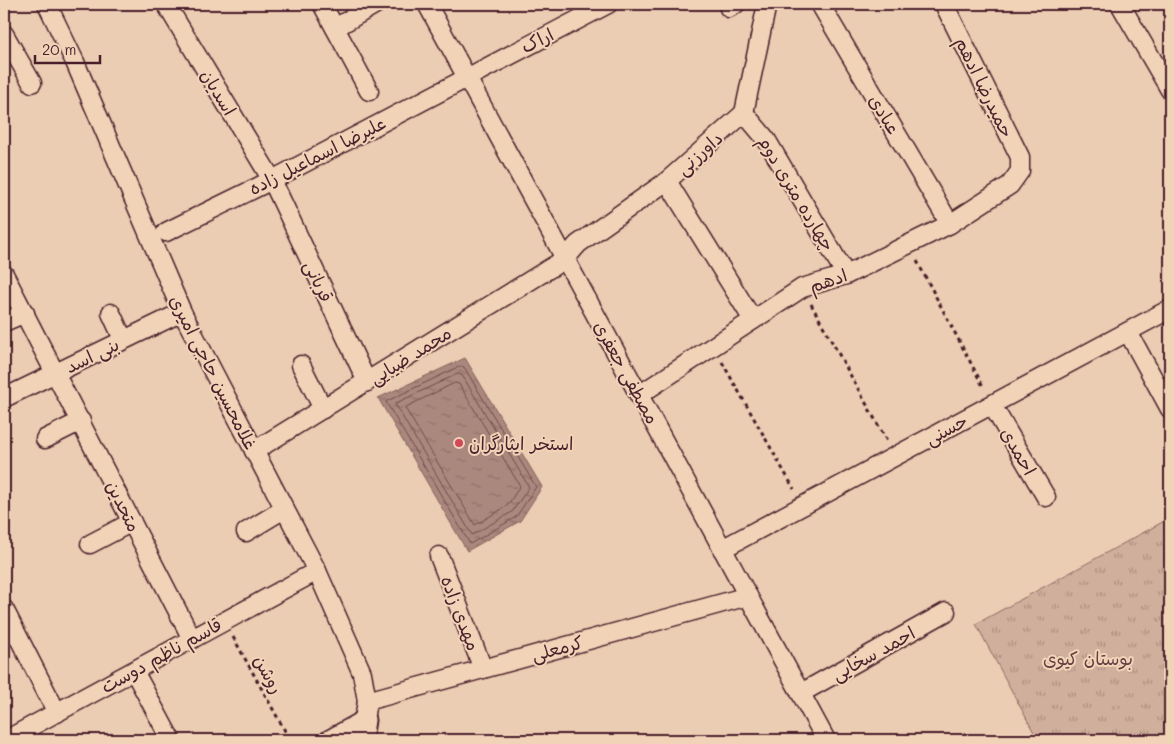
<svg xmlns="http://www.w3.org/2000/svg" width="1174" height="744" font-family="Mali,'Playpen Sans Arabic',sans-serif">
  <style>
    .park { fill: url(#park-tufts); stroke: #8d6864 }
    .water { fill: url(#water-ripples); stroke: #845e5c }
    .lines { fill: none; stroke-linecap: round; stroke-linejoin: round }
    .shore { stroke: #71494c; stroke-width: 1 }
    .minor-casing { stroke: #4a1f2b; stroke-width: 21 }
    .tertiary-casing { stroke: #4a1f2b; stroke-width: 25 }
    .path { stroke: #4a1f2b; stroke-width: 3; stroke-dasharray: 4 4; stroke-linecap: butt }
    .minor { stroke: #f1d4b8; stroke-width: 18 }
    .tertiary { stroke: #f1d4b8; stroke-width: 21 }
    .poi-dot { fill: #d1495b; stroke: #f1d4b8; stroke-width: 2 }
    .labels { text-anchor: middle; dominant-baseline: central; stroke-width: 4; stroke-linejoin: round; paint-order: stroke }
    .street-label { font-size: 18px; fill: #4a1f2b; stroke: #f1d4b8 }
    .poi-label { font-size: 18px; fill: #4a1f2b; stroke: #f1d4b8; text-anchor: start }
    .park-label { font-size: 18px; fill: #653c42; stroke: #f1d4b8 }
  </style>
  <defs>
    <pattern id="park-tufts" width="24" height="20" patternUnits="userSpaceOnUse" patternTransform="scale(1.25)"><rect width="24" height="20" fill="#d0b09c"/><path d="M3 7l-1-3M5 7V3M7 7l1-3M15 17l-1-3M17 17v-4M19 17l1-3" fill="none" stroke="#ab8f7f"/></pattern>
    <pattern id="water-ripples" width="26" height="14" patternUnits="userSpaceOnUse" patternTransform="scale(1.25)"><rect width="26" height="14" fill="#ab887d"/><path d="M2 4q2-2 4 0t4 0M15 11q2-2 4 0t4 0" fill="none" stroke="#8d6f67"/></pattern>
  </defs>
  <rect width="100%" height="100%" fill="#eacdb2"/>
  <filter id="ink" filterUnits="userSpaceOnUse"><feTurbulence type="fractalNoise" baseFrequency=".02" numOctaves="2"/><feDisplacementMap in="SourceGraphic" scale="10" xChannelSelector="R" yChannelSelector="G"/><feConvolveMatrix kernelMatrix="1 2 1 2 8 2 1 2 1" color-interpolation-filters="sRGB"/></filter>
  <g filter="url(#ink)">
    <polygon class="park" points="1170,518 1170,740 1038,740 976,624"/>
    <polygon class="water" points="465,358 542,487 520,521 467,551 378,398"/>
    <g class="lines">
      <g class="shore">
        <polygon points="461,366 464,367 536,487 516,517 470,544 386,402"/>
        <polygon points="458,374 462,375 529,487 512,512 472,535 395,404"/>
        <polygon points="455,383 459,384 520,486 507,506 475,525 405,408"/>
      </g>
      <defs>
        <g id="minor">
          <polyline points="47,4 75,62 182,312 317,571 362,673 367,701 364,720 328,740"/>
          <polyline points="166,4 272,180 367,382"/>
          <polyline points="322,4 369,91"/>
          <polyline points="427,4 826,740"/>
          <polyline points="820,4 950,224"/>
          <polyline points="1120,4 1170,90"/>
          <polyline points="729,8 736,4"/>
          <polyline points="335,28 376,4"/>
          <polyline points="4,34 32,83"/>
          <polyline points="744,113 766,139 846,275"/>
          <polyline points="667,181 753,320"/>
          <polyline points="166,232 272,180 608,4"/>
          <polyline points="4,274 192,639"/>
          <polyline points="111,313 123,339"/>
          <polyline points="4,322 25,313"/>
          <polyline points="1128,332 1170,409"/>
          <polyline points="301,365 323,409"/>
          <polyline points="639,395 802,288 846,275 950,224 1010,185 1020,171 1020,157 944,4"/>
          <polyline points="4,398 182,312"/>
          <polyline points="992,405 1046,497"/>
          <polyline points="45,439 81,421"/>
          <polyline points="254,451 565,259 578,244 667,181 744,113 767,4"/>
          <polyline points="246,532 284,509"/>
          <polyline points="90,544 132,522"/>
          <polyline points="722,549 1170,309"/>
          <polyline points="439,556 483,669"/>
          <polyline points="4,609 57,713"/>
          <polyline points="134,671 171,740"/>
          <polyline points="801,693 946,612"/>
          <polyline points="367,701 748,596"/>
          <polyline points="6,740 317,571"/>
        </g>
        <polyline id="tertiary" points="361,740 364,720"/>
      </defs>
      <use href="#minor" class="minor-casing"/>
      <use href="#tertiary" class="tertiary-casing"/>
      <g class="path">
        <polyline points="917,261 984,388"/>
        <polyline points="811,304 887,441"/>
        <polyline points="722,362 794,489"/>
        <polyline points="233,637 290,740"/>
      </g>
      <use href="#minor" class="minor"/>
      <use href="#tertiary" class="tertiary"/>
    </g>
  </g>
  <circle class="poi-dot" cx="459" cy="443" r="5"/>
  <g class="labels">
    <g class="street-label">
      <text transform="translate(537 40) rotate(-27)">اراک</text>
      <text transform="translate(985 87) rotate(64)">حمیدرضا ادهم</text>
      <text transform="translate(219 92) rotate(59)">اسدیان</text>
      <text transform="translate(885 114) rotate(59)">عبادی</text>
      <text transform="translate(699 153) rotate(-42)">داورزنی</text>
      <text transform="translate(317 155) rotate(-27)">علیرضا اسماعیل زاده</text>
      <text transform="translate(797 193) rotate(59)">چهارده متری دوم</text>
      <text transform="translate(828 280) rotate(-19)">ادهم</text>
      <text transform="translate(319 281) rotate(65)">قربانی</text>
      <text transform="translate(92 355) rotate(-26)">بنی اسد</text>
      <text transform="translate(410 355) rotate(-32)">محمد ضیایی</text>
      <text transform="translate(214 372) rotate(63)">غلامحسین حاجی امیری</text>
      <text transform="translate(627 372) rotate(61)">مصطفی جعفری</text>
      <text transform="translate(946 429) rotate(-28)">حسنی</text>
      <text transform="translate(1019 451) rotate(60)">احمدی</text>
      <text transform="translate(124 506) rotate(64)">متحدین</text>
      <text transform="translate(461 613) rotate(69)">مهدی زاده</text>
      <text transform="translate(557 648) rotate(-15)">کرمعلی</text>
      <text transform="translate(873 653) rotate(-29)">احمد سخایی</text>
      <text transform="translate(161 655) rotate(-29)">قاسم ناظم دوست</text>
      <text transform="translate(269 674) rotate(61)">روشن</text>
    </g>
    <g class="poi-label">
      <text x="469" y="443">استخر ایثارگران</text>
    </g>
    <g class="park-label">
      <text x="1088" y="658">بوستان کیوی</text>
    </g>
  </g>
  <rect width="1174" height="744" fill="none" stroke="#f1d4b8" stroke-width="20"/>
  <rect x="10" y="10" width="1154" height="724" fill="none" stroke="#4a1f2b" stroke-width="2" filter="url(#ink)"/>
  <path d="M35 55v8h65v-8" fill="none" stroke="#4a1f2b" stroke-width="2.5"/>
  <text x="42" y="55" font-size="15" fill="#4a1f2b" stroke="#f1d4b8" stroke-width="4" paint-order="stroke">20 m</text>
</svg>
